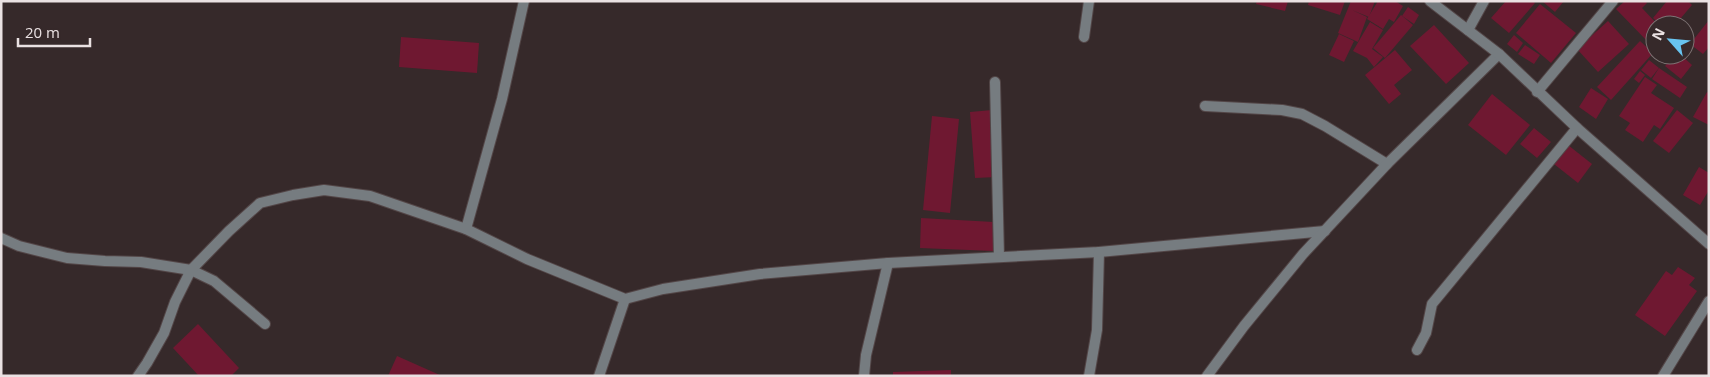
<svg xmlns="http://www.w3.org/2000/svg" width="1710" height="377" font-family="'Open Sans',sans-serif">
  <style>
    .building { fill: #6f1831 }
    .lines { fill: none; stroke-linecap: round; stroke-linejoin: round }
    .minor-casing { stroke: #534647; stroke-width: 12 }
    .tertiary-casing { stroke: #534647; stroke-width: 12 }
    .minor { stroke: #767c80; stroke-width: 10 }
    .tertiary { stroke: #767c80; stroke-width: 10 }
  </style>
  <rect width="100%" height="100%" fill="#36292a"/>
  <g class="building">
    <polygon points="1257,1 1288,1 1285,11 1256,4"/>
    <polygon points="1309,1 1345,1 1340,15 1308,5"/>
    <polygon points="1351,1 1375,1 1369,17 1352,10 1367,17 1358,42 1338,33"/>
    <polygon points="1378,1 1395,1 1403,6 1394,22 1389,19 1383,29 1367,19"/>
    <polygon points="1506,1 1533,1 1535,3 1509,33 1491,18"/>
    <polygon points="1542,1 1564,1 1555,12"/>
    <polygon points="1625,1 1645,1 1647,3 1642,8 1658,25 1655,25 1655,37 1649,43 1616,9"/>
    <polygon points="1667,1 1688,1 1692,5 1675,25 1661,25 1653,18"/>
    <polygon points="1540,4 1576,33 1551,63 1516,33"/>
    <polygon points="1408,7 1419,15 1414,24 1402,16"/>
    <polygon points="1401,15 1413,25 1385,58 1373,48"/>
    <polygon points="1709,20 1709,47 1703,54 1690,44"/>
    <polygon points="1608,21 1629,44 1598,72 1577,49"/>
    <polygon points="1370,22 1383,30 1372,49 1383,57 1374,67 1367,58 1353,51"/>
    <polygon points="1434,25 1469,63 1446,84 1410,46"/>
    <polygon points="1339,34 1354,41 1344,62 1329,55"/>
    <polygon points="1514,35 1523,43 1517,52 1507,44"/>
    <polygon points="401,37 479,43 477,73 399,67"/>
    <polygon points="1640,41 1653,53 1611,100 1597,87"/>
    <polygon points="1525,45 1540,55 1534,64 1518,54"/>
    <polygon points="1395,50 1412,70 1394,85 1401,94 1389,104 1365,75"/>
    <polygon points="1675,55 1681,55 1692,65 1681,79 1665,66"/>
    <polygon points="1649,60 1659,68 1651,78 1641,70"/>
    <polygon points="1659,68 1687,87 1680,98 1652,79"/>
    <polygon points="1640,71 1645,75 1639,83 1634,79"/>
    <polygon points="1645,77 1657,85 1651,93 1674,108 1660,129 1654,125 1643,142 1625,130 1630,123 1619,116"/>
    <polygon points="1591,88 1608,99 1596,119 1579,107"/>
    <polygon points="1707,92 1709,93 1709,125 1693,117"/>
    <polygon points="1492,94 1530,125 1506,155 1468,125"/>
    <polygon points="992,110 997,177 975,178 970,112"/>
    <polygon points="1677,110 1693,123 1669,153 1653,141"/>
    <polygon points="932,116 959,119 950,213 923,210"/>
    <polygon points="1534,128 1551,142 1537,158 1520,144"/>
    <polygon points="1568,145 1592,164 1578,183 1554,164"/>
    <polygon points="1699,167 1709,173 1709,190 1700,205 1683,195"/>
    <polygon points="921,218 994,222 993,251 920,248"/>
    <polygon points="1678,267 1695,278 1689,285 1697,291 1665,336 1635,315 1666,271 1672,275"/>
    <polygon points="198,324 239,368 231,376 199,376 173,348"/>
    <polygon points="397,356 442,376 388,376"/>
    <polygon points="951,370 951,376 893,376 893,372"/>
  </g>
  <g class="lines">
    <defs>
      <g id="minor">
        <polyline points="1468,30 1484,1"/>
        <polyline points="1084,37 1089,1"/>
        <polyline points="995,82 999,257"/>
        <polyline points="1537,92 1613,1"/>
        <polyline points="1205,106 1282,110 1302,114 1325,126 1387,164"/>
        <polyline points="466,229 502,99 524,1"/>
        <polyline points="1,238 19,246 67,258 105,261 141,262 191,270 214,281 265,324"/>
        <polyline points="1417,350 1426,333 1432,304 1577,128"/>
        <polyline points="138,376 147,363 164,333 175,302 191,270 229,231 260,203 293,195 324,190 370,196 466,229 527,259 625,299 663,289 760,274 888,263 1099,252 1325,231"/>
        <polyline points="599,376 625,299"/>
        <polyline points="864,376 866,355 888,263"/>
        <polyline points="1089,376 1097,330 1099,252"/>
        <polyline points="1207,376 1244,326 1303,254 1387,164 1499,54"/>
        <polyline points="1663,376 1709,301"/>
      </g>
      <polyline id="tertiary" points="1430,1 1499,54 1577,128 1709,244"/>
    </defs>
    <use href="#minor" class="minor-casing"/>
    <use href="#tertiary" class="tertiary-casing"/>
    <use href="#minor" class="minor"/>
    <use href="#tertiary" class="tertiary"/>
  </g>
  <rect width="1710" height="377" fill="none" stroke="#eae1e2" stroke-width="5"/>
  <g transform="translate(1670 40) rotate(297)"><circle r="24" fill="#36292a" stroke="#7e7374"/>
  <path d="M0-4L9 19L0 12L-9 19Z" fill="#68c4f0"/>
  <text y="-8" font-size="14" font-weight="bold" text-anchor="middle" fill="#eae1e2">N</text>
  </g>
  <path d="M18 38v8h72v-8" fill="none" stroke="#eae1e2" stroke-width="2.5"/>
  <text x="25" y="38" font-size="15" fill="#eae1e2" stroke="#36292a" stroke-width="4" paint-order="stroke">20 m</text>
</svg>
